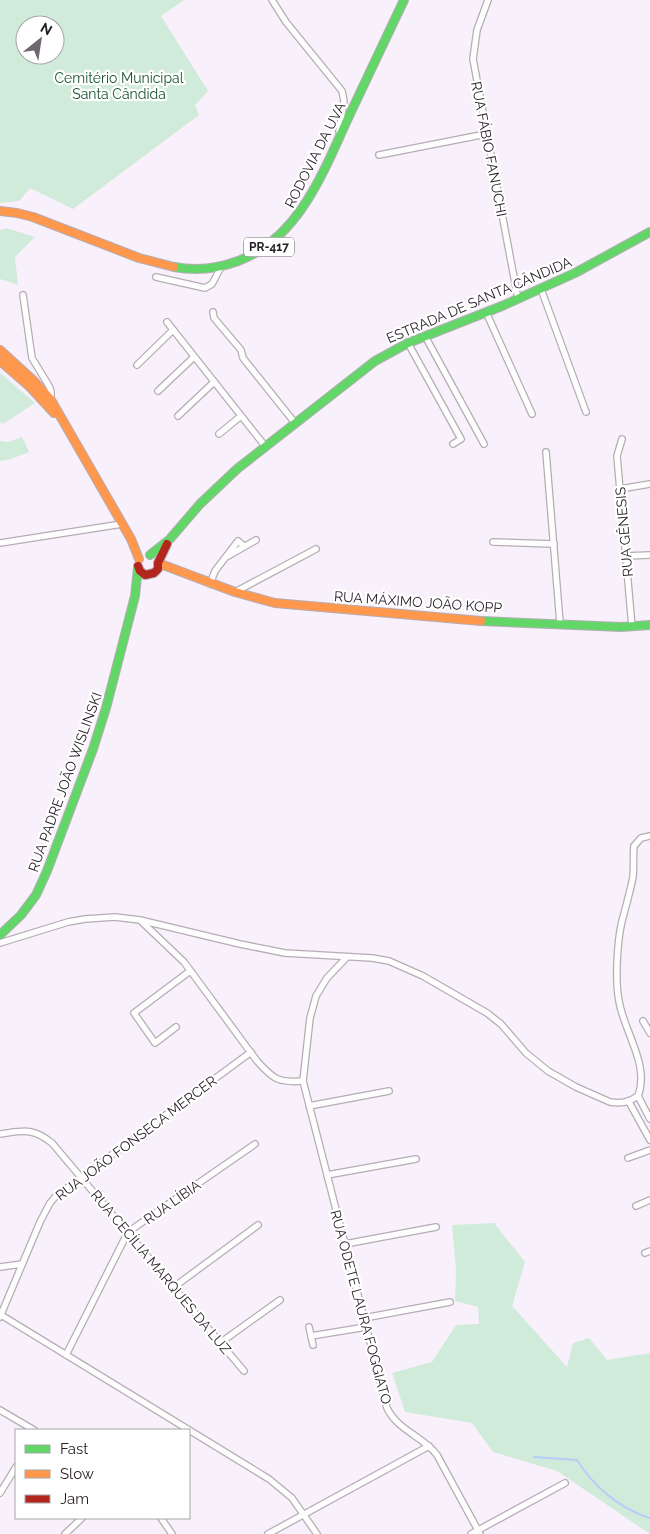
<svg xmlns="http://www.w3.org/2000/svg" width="650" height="1534" font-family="Raleway,sans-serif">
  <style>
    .green { fill: #d0ebda; fill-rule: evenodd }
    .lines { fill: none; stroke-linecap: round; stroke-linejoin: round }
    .stream { stroke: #bacdf8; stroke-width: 2 }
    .street-casing { stroke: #b5adb6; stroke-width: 8 }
    .fast-casing { stroke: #b5adb6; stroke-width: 10 }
    .slow-casing { stroke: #b5adb6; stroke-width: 10 }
    .jam-casing { stroke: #b5adb6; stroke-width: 10 }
    .street { stroke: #fefdfe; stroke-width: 5.5 }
    .fast { stroke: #63d668; stroke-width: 8 }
    .slow { stroke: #ff974d; stroke-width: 8 }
    .jam { stroke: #b3261e; stroke-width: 8 }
    .labels { text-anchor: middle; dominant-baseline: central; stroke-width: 4.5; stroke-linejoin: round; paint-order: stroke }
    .shield { fill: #fff; stroke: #666167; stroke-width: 1 }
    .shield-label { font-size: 12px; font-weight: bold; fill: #251d26 }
    .park-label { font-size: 14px; fill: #1a5432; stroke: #fff }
    .street-label { font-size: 14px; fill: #251d26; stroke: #fff }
  </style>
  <rect width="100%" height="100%" fill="#f8f0fa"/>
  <g class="green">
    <path d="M0,0h184l-23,16 47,75 -13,14 4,10 -126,94 -43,-21 -11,13 -19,2zM25,25h30v30h-30z"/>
    <polygon points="6,228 35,237 15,257 18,285 0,279 0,230"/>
    <polygon points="0,373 35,403 3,424 0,422"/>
    <polygon points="22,437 29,452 11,459 0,461 0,441 8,442"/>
    <polygon points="494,1223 525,1262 512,1306 567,1367 573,1343 589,1338 607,1360 650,1353 650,1534 557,1471 493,1452 472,1423 405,1412 392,1373 432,1362 456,1325 479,1324 478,1307 455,1301 456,1269 452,1225"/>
  </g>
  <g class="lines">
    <path class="stream" d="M534,1457l43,3c16,26 43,49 73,58"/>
    <defs>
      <g id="street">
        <polyline points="272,0 286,22 342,91 344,101 339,131"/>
        <polyline points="488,0 477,30 473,59 518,299"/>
        <polyline points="379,155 486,134"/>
        <polyline points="156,277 205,288 212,284 221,267"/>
        <polyline points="541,289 586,412"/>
        <polyline points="23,295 32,358 49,386 51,391 51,400"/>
        <polyline points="213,312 214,318 241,350 243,358 295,423"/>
        <polyline points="486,312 532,414"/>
        <polyline points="167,322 265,446"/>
        <polyline points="425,336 484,444"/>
        <polyline points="408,343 461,439 453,444"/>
        <polyline points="137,365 173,330"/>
        <polyline points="158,391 194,357"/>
        <polyline points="178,416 214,382"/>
        <polyline points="219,434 241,416"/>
        <polyline points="622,439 617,456 632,627"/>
        <polyline points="546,452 560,623"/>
        <polyline points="620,489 650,484"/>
        <polyline points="493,542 554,544"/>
        <polyline points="0,543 122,524"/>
        <polyline points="228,556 256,540"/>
        <polyline points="626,556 650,555"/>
        <polyline points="210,584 215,571 238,541 244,546"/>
        <polyline points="235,592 316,549"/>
        <path d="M142,922l42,40 73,99c16,18 21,22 46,20"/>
        <path d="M0,943l68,-21 17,-3 30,-2 25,3 100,24 45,9 87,5 17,3 34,15 64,37 14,11 25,29 22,18 28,16 34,15c12,2 19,0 28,-6 12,-31 -14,-64 -19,-95 -4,-20 -2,-59 3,-80 4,-15 8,-29 11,-44 1,-10 0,-21 1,-31l7,-8 9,-2"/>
        <path d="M347,957l-20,21 -11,18 -6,22 -7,63 84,327c11,23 36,28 50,47l43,79"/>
        <polyline points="643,1021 650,1033"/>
        <polyline points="176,1027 155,1043 134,1013 190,971"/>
        <polyline points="638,1096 650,1119"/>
        <polyline points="629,1102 650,1140"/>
        <polyline points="309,1106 389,1091"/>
        <path d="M0,1134c23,-3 32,-7 52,9l192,228"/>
        <polyline points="628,1158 650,1150"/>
        <polyline points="327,1175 416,1159"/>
        <polyline points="636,1206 650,1200"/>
        <polyline points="345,1244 436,1227"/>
        <polyline points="645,1253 650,1251"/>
        <polyline points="0,1267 22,1264"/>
        <polyline points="174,1287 258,1225"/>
        <polyline points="1,1315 269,1479 292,1498 317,1534"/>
        <polyline points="0,1317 40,1222 50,1203 56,1196 251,1052"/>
        <polyline points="364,1318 450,1302"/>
        <polyline points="309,1327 313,1345"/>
        <polyline points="311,1336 366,1327"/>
        <polyline points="220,1343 280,1300"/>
        <polyline points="66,1355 128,1232 255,1144"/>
        <polyline points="0,1410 34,1430"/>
        <polyline points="0,1493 16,1467"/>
        <polyline points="161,1518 172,1534"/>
        <polyline points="65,1534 82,1518"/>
        <polyline points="268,1534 429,1446"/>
        <polyline points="471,1534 565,1483"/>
      </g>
      <g id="fast">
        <path d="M174,267c22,4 43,2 64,-6 62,-23 86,-91 112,-147 18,-38 36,-76 54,-114"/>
        <polyline points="150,555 169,540 200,504 237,469 375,361 408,343 502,306 575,273 650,232"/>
        <polyline points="481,621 621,627 650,625"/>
        <polyline points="0,935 21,915 36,895 47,871 93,749 106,708 135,596 138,568"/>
      </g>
      <g id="slow">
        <polyline points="0,211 17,213 33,217 139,258 174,267"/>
        <polyline points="0,350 34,381 51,400 131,539 139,559"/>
        <polyline points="0,361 30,387 54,413"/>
        <polyline points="158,563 235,592 275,603 481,621"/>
      </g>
      <polyline id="jam" points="138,566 140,571 145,575 154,573 158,569 158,563 167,544"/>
    </defs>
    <use href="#street" class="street-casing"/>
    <use href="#fast" class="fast-casing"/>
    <use href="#slow" class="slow-casing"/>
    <use href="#jam" class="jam-casing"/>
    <use href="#street" class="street"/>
    <use href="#fast" class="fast"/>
    <use href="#slow" class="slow"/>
    <use href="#jam" class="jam"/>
  </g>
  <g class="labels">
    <rect class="shield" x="244" y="237.5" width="50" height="19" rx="4"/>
    <g class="shield-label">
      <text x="269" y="247">PR-417</text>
    </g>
    <g class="park-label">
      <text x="119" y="78">Cemitério Municipal<tspan x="119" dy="16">Santa Cândida</tspan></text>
    </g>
    <g class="street-label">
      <text transform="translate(489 149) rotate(79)">RUA FÁBIO FANUCHI</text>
      <text transform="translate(315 155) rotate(-63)">RODOVIA DA UVA</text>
      <text transform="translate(479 300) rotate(-23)">ESTRADA DE SANTA CÂNDIDA</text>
      <text transform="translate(624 532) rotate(-95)">RUA GÊNESIS</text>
      <text transform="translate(418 602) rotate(4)">RUA MÁXIMO JOÃO KOPP</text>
      <text transform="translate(65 782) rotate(-70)">RUA PADRE JOÃO WISLINSKI</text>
      <text transform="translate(136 1138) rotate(-37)">RUA JOÃO FONSECA MERCER</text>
      <text transform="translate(172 1202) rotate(-35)">RUA LÍBIA</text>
      <text transform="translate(161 1272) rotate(50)">RUA CECÍLIA MARQUES DA LUZ</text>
      <text transform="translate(361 1307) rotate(75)">RUA ODETE LAURA FOGGIATO</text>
    </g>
  </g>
  <rect x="15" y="1429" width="175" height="90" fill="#ffffff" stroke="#a8a5a8"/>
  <rect x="25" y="1445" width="25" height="8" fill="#63d668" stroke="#a8a5a8"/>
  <text x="60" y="1454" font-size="15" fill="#251d26">Fast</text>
  <rect x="25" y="1470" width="25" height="8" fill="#ff974d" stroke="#a8a5a8"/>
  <text x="60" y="1479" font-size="15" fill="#251d26">Slow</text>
  <rect x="25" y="1495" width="25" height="8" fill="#b3261e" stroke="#a8a5a8"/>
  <text x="60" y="1504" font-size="15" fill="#251d26">Jam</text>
  <g transform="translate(40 40) rotate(30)"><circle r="24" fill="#ffffff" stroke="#a8a5a8"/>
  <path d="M0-4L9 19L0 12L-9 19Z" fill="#6f6770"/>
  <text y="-8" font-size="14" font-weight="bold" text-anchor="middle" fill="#251d26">N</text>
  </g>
</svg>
